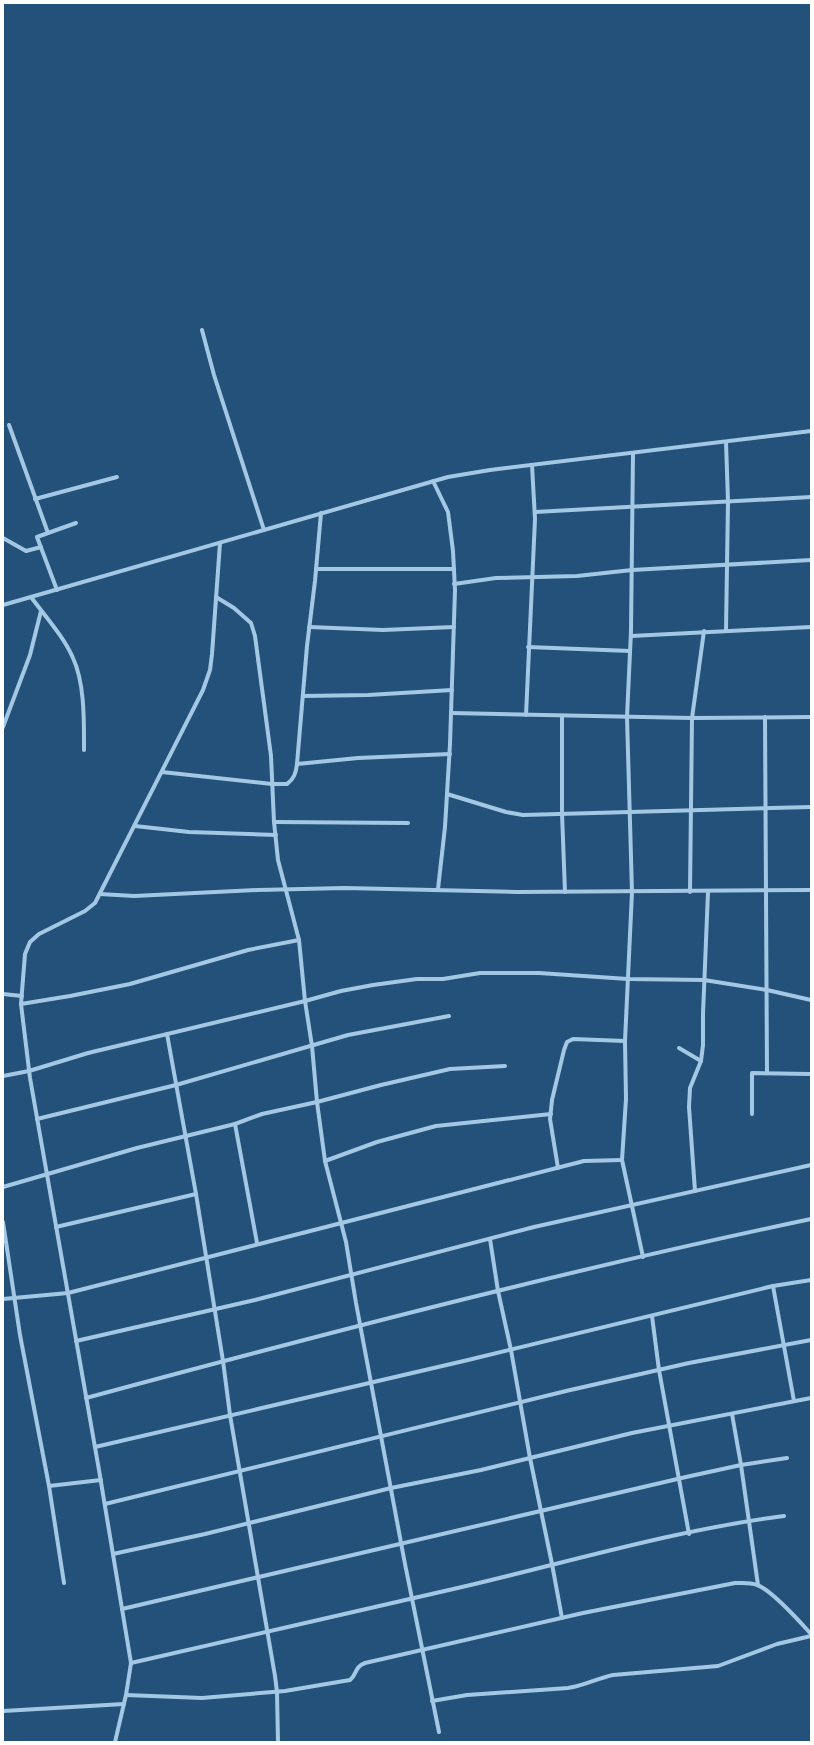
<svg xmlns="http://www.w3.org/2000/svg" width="814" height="1745" font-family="'Varela Round',sans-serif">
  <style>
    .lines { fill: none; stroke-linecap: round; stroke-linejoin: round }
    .street { stroke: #a4c8e4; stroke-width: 4 }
  </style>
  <rect width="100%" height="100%" fill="#235179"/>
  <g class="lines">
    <g class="street">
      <polyline points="202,330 214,375 264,530"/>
      <polyline points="9,425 48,533 37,537 57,590"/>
      <polyline points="726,442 728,501 726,631"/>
      <polyline points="633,453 631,631 627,717 632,892 625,1041 626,1099 622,1160 643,1257"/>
      <polyline points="433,481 448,512 453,551 455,590 450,744 445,827 438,889"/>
      <polyline points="35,499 117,477"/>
      <polyline points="535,512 811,497"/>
      <polyline points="48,533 76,523"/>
      <polyline points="3,538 26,551 41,547"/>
      <polyline points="316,569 454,569"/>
      <polyline points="454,584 496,578 577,576 632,570 811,560"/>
      <path d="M31,597c14,19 33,40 42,61 12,26 11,64 11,92"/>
      <polyline points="216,597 234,608 251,623 255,636 271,756 274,822 278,860 299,940 305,1001 312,1046 317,1102 325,1161 346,1242 356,1303 405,1564 439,1732"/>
      <polyline points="3,605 448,477 490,470 811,431"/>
      <polyline points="309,627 383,630 454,627"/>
      <polyline points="631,636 811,627"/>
      <polyline points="528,647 630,651"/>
      <polyline points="303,696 368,695 452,690"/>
      <polyline points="451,713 692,718 811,717"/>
      <polyline points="526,715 535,519 532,465"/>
      <polyline points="562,716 562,813 565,892"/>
      <polyline points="765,717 767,1073"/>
      <polyline points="3,727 30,655 41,611"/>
      <polyline points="297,764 358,758 450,754"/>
      <path d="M162,772l110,12h15c7,-5 9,-11 10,-20l10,-118 8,-65 6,-68"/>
      <polyline points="447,794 506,812 523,815 811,807"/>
      <polyline points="274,822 408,823"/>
      <polyline points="135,826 189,832 276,835"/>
      <polyline points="690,892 692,718 704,631"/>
      <polyline points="100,894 134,896 258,890 345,888 517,892 811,890"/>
      <polyline points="3,994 22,996"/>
      <polyline points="21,1004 70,996 130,984 248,950 299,940"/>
      <polyline points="167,1034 196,1194 223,1361 230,1415 275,1676 277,1692 278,1742"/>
      <polyline points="679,1048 701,1061"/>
      <polyline points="3,1076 29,1071 88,1053 305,1001 341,991 373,985 417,979 443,979 480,973 539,973 628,979 704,980 767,990 811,1000"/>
      <polyline points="752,1114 752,1073 811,1074"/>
      <polyline points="37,1119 176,1085 348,1035 449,1016"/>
      <polyline points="235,1124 257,1243"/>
      <polyline points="325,1161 377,1142 436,1126 551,1114"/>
      <polyline points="558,1168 550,1119 552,1100 564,1050 567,1042 573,1039 625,1041"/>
      <polyline points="3,1187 137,1148 235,1124 262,1114 317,1102 381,1085 450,1069 505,1066"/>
      <polyline points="695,1191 689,1107 690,1088 701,1061 703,1045 703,1014 708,892"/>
      <polyline points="3,1222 20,1335 49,1486 64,1583"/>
      <polyline points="56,1227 196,1194"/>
      <polyline points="490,1239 498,1291 511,1350 530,1458 552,1564 562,1618"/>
      <polyline points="773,1286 794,1401"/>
      <polyline points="3,1299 68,1293 584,1161 622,1160"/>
      <polyline points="652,1316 659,1370 689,1534"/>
      <polyline points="76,1341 255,1300 534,1227 811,1165"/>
      <path d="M86,1398c241,-65 482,-128 725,-179"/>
      <polyline points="732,1414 741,1465 758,1585"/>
      <polyline points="95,1447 468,1360 773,1286 811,1280"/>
      <polyline points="49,1486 101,1480"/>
      <polyline points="105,1504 566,1391 689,1363 811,1340"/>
      <polyline points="113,1554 205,1534 391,1488 481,1470 632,1433 811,1398"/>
      <polyline points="122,1609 686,1477 741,1465 787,1458"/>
      <path d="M131,1663c110,-25 221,-51 331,-76 107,-25 213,-57 322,-71"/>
      <path d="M126,1695l76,3 83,-7 65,-11c7,-5 4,-13 15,-17l218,-50 152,-30c7,0 15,-1 22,2 15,5 43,37 54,49"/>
      <path d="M432,1701l35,-6 101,-7c16,-2 30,-10 45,-13l105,-9 59,-22 34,-8"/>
      <polyline points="3,1711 124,1704"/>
      <polyline points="115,1742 126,1695 131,1663 99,1470 30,1078 21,1004 25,954 30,942 39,934 85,911 95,903 203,690 210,670 212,654 220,543"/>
    </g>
  </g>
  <rect width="814" height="1745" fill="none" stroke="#ffffff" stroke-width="8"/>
</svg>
